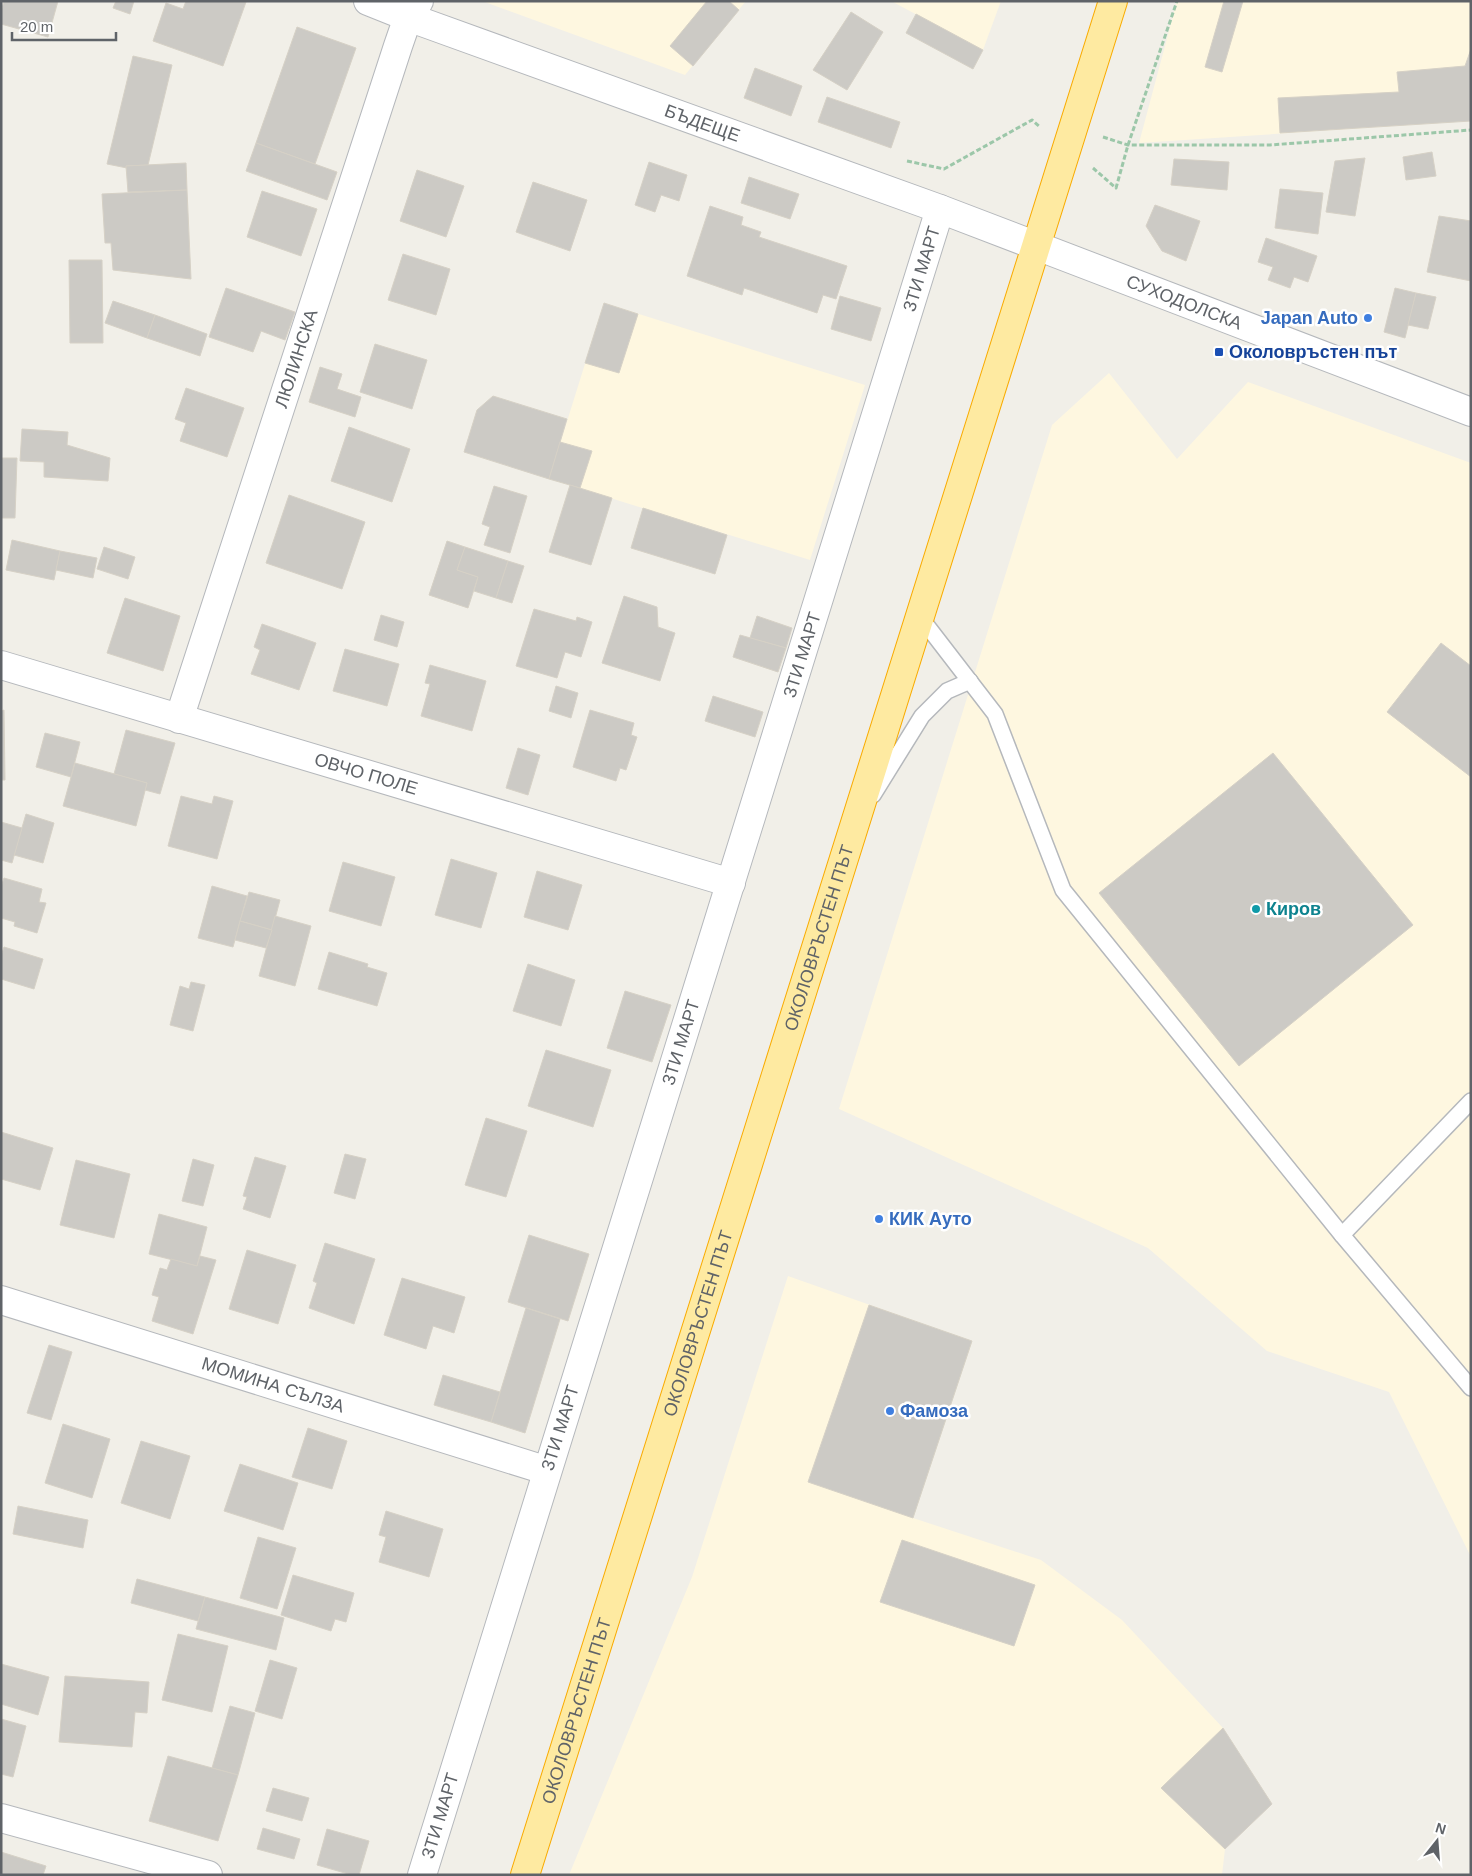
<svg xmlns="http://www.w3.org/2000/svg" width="1472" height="1876" font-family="Arial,sans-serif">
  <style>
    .commercial { fill: #fef7e0 }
    .building { fill: #cccac5; stroke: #d6d1c6 }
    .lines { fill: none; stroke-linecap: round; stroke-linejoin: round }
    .service-casing { stroke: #b5b8bc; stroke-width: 18 }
    .minor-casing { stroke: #b5b8bc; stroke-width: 30 }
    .tertiary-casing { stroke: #b5b8bc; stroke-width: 30 }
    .trunk-casing { stroke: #f9ab00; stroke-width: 30 }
    .path { stroke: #9cc7a9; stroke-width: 3; stroke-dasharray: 5 2.5; stroke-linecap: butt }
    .service { stroke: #fff; stroke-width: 15 }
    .minor { stroke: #fff; stroke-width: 28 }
    .tertiary { stroke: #fff; stroke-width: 28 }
    .trunk { stroke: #feeaa1; stroke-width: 28 }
    .shop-dot { fill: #3f7fe0; stroke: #fff; stroke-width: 2 }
    .transit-dot { fill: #1a4fb4; stroke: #fff; stroke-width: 2 }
    .culture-dot { fill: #0f9aa8; stroke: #fff; stroke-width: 2 }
    .labels { text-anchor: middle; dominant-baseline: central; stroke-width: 5; stroke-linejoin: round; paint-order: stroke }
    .street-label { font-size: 18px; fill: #5f6368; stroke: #fff }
    .shop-label { font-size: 18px; font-weight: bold; fill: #366cbe; stroke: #fff; text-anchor: start }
    .transit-label { font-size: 18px; font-weight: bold; fill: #164399; stroke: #fff; text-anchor: start }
    .culture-label { font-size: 18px; font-weight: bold; fill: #0d838f; stroke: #fff; text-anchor: start }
  </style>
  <rect width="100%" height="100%" fill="#f1efe8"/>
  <g class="commercial">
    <polygon points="482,1 746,1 685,75"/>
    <polygon points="891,1 1001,1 983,50"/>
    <polygon points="1177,1 1471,1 1471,121 1139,143"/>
    <polygon points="604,303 865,385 810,560 549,479"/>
    <polygon points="1109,373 1177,459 1248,382 1471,463 1471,1557 1389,1392 1267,1351 1148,1248 839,1109 1052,425"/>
    <polygon points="788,1276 972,1341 913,1518 1041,1560 1122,1620 1223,1728 1161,1788 1225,1849 1222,1875 569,1875 692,1577"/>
  </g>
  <g class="building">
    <polygon points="4,1 58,1 48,37 1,24 1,12"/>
    <polygon points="116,1 134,1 130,14 113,8"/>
    <polygon points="186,1 246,2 223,66 153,41 166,3 183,9"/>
    <polygon points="707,1 729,1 739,10 693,66 670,46"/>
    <polygon points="1224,1 1243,1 1222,72 1205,67"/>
    <polygon points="851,12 883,32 847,90 813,70"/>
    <polygon points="916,14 983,50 973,69 906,33"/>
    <polygon points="297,27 356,48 315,164 256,143"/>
    <polygon points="1471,49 1471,121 1280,133 1278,98 1399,92 1397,72 1465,66"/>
    <polygon points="133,56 172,65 148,165 126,166 127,168 107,164"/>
    <polygon points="755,68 802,86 791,116 744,98"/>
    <polygon points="827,97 900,122 891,148 818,122"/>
    <polygon points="256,143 337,172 327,200 246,171"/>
    <polygon points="1432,152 1436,176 1406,180 1403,157"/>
    <polygon points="1365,158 1355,216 1326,212 1335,161"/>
    <polygon points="1174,159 1229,162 1227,190 1171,185"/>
    <polygon points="649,162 687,175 679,201 661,195 655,212 635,205"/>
    <polygon points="186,163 187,190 128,192 126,166"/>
    <polygon points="417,170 464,186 446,237 400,221"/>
    <polygon points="749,177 799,194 790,219 741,203"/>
    <polygon points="533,182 587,200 570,251 516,232"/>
    <polygon points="1280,189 1323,193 1318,234 1275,228"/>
    <polygon points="187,190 191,279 113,270 111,243 105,243 102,194"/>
    <polygon points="262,191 317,209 301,256 247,237"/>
    <polygon points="1155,205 1200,221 1186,261 1162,251 1146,226"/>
    <polygon points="710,206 743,217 741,225 761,232 759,237 847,266 836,299 823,295 817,313 744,288 742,295 687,276"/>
    <polygon points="1439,216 1471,221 1471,281 1427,272"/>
    <polygon points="1266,238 1317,256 1308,282 1294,277 1290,288 1268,280 1273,267 1258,262"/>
    <polygon points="403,254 450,269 436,315 388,300"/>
    <polygon points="69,260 102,260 103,343 70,343"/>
    <polygon points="226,288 295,312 285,340 261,331 253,352 209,337"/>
    <polygon points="1395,288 1416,293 1405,338 1384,332"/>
    <polygon points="1416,293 1436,297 1428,329 1408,325"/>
    <polygon points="840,296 881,308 871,341 831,329"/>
    <polygon points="113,301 155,315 147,338 105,323"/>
    <polygon points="604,303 638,314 619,373 585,363"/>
    <polygon points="155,315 207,334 200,356 147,338"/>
    <polygon points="375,344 427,360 412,409 360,392"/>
    <polygon points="320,367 342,374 337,389 361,397 355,417 309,402"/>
    <polygon points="186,388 244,408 227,457 180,441 186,423 175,419"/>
    <polygon points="493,396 567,419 549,479 464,452 477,410"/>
    <polygon points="349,427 410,449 392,502 331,481"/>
    <polygon points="22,429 68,432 67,445 110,458 108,481 44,477 44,462 20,461"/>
    <polygon points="560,442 592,451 580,488 549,479"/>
    <polygon points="1,458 17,458 15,518 1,518"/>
    <polygon points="570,485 612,498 591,565 549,552"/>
    <polygon points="494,486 527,496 510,553 484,545 490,527 482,524"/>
    <polygon points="289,495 365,522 342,589 266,563"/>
    <polygon points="643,508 727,535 715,574 631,548"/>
    <polygon points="12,540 60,551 54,580 6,570"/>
    <polygon points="447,541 465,547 457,570 478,577 468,608 429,595"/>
    <polygon points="104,547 135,557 128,579 97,569"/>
    <polygon points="465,547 508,561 496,598 474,591 478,577 457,570"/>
    <polygon points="60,551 97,558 93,578 56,570"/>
    <polygon points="508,561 524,566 512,603 496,598"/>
    <polygon points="624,596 657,607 658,627 675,633 660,681 602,663"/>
    <polygon points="125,598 180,616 163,671 107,653"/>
    <polygon points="534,609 576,621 577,617 592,622 581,657 565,652 557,678 516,666"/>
    <polygon points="381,615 404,622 397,647 374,640"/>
    <polygon points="757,616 792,628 786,648 750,638"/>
    <polygon points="262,624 316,643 299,690 251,674 260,650 254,647"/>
    <polygon points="740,635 786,648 778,672 733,657"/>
    <polygon points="1441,643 1471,666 1471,777 1387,712"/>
    <polygon points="345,649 399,664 387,706 333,691"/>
    <polygon points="430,665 486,681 472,731 421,716 430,684 425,683"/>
    <polygon points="556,686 578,693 571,718 549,711"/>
    <polygon points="713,696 763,712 755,737 705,721"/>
    <polygon points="4,710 5,780 1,780 1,711"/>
    <polygon points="590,710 634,723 631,735 637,737 626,770 620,768 616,781 573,767"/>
    <polygon points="126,730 175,743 160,794 145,790 147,783 114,774"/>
    <polygon points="45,733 80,742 71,777 36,767"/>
    <polygon points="518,748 540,755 528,795 506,788"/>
    <polygon points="1273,753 1413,925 1239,1066 1099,893"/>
    <polygon points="75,763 147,783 136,826 63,806"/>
    <polygon points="181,796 212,804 214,796 233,801 217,859 168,846"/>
    <polygon points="26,814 54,823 43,863 14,855"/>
    <polygon points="1,822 22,828 12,863 1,860"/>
    <polygon points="451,859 497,873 481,928 435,915"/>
    <polygon points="343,862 395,877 381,926 329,911"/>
    <polygon points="537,871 582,885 568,930 524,917"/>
    <polygon points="4,878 42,889 39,902 46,903 37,933 14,926 15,922 1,918 1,887"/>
    <polygon points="212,886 247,896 233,947 198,938"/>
    <polygon points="249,892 280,900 272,930 240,921"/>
    <polygon points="275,916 311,926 295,986 259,976"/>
    <polygon points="240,921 272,930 266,948 235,940"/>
    <polygon points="4,947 43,959 34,989 1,979 1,956"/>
    <polygon points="329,952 368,964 367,967 387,973 377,1006 318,989"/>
    <polygon points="528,964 575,980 561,1026 513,1011"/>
    <polygon points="191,982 205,985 193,1031 170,1025 180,986 189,989"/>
    <polygon points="625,991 671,1005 652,1062 607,1048"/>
    <polygon points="546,1050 611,1070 593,1127 528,1106"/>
    <polygon points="486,1118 527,1131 506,1197 465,1185"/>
    <polygon points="1,1132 53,1148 40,1190 1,1179"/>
    <polygon points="345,1154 366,1159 355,1199 334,1193"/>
    <polygon points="255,1157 286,1166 270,1218 243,1209 247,1197 243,1196"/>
    <polygon points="193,1159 214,1165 203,1206 182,1201"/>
    <polygon points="76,1160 130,1174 114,1238 60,1225"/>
    <polygon points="159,1214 207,1227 197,1266 149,1254"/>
    <polygon points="529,1235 589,1254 568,1321 508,1302"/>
    <polygon points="325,1243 375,1259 354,1324 309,1308 317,1283 313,1281"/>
    <polygon points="247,1250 296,1265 278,1324 229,1309"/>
    <polygon points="200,1256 216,1260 193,1334 152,1321 159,1297 152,1295 160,1268 167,1270 171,1259 197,1266"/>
    <polygon points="402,1278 465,1297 454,1333 433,1326 426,1349 384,1335"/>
    <polygon points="869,1305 972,1341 913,1518 808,1482"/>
    <polygon points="526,1308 560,1319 525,1433 491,1422"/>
    <polygon points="49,1345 72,1352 51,1420 27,1413"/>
    <polygon points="443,1375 500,1392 491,1422 434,1405"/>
    <polygon points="63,1424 110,1439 92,1498 45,1483"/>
    <polygon points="308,1428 347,1441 332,1489 292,1477"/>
    <polygon points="141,1441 190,1456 170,1519 121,1503"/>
    <polygon points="240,1464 298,1483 283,1530 224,1511"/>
    <polygon points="18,1506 88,1520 83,1548 13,1534"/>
    <polygon points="386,1511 443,1529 429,1577 379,1562 386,1537 379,1535"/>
    <polygon points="258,1537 296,1548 277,1609 240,1598"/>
    <polygon points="902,1540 1035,1585 1014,1646 880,1602"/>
    <polygon points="293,1575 354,1593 346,1622 335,1619 331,1631 281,1615"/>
    <polygon points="137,1579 205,1597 198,1621 131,1603"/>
    <polygon points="205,1597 284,1618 276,1650 196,1629"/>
    <polygon points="178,1634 228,1646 212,1712 162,1700"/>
    <polygon points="270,1660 297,1668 282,1719 255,1711"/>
    <polygon points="1,1664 49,1677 38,1715 1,1704"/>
    <polygon points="65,1676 149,1682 147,1713 135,1712 132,1747 59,1742"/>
    <polygon points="230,1706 255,1713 238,1775 212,1768"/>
    <polygon points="1,1719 26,1726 13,1777 1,1774"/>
    <polygon points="1223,1728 1272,1804 1225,1849 1161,1788"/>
    <polygon points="168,1756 238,1775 218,1841 149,1821"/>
    <polygon points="273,1788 309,1798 302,1821 266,1811"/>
    <polygon points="263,1828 300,1839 294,1859 257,1849"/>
    <polygon points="327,1829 369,1841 359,1875 352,1875 317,1865"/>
    <polygon points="1,1852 46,1866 43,1875 1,1875"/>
  </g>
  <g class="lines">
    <defs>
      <g id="service">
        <polyline points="921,618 995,714 1063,890 1342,1235 1471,1388"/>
        <polyline points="873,795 922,716 947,691 970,681"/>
        <polyline points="1342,1235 1471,1101"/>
      </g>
      <g id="minor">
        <path id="s1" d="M1,665l730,218"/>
        <path id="s2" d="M179,719l219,-673 10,-29 11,-16"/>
        <path id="s3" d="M1,1300l544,170"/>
        <polyline points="1,1818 208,1875"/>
        <path id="s4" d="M422,1875c170,-556 348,-1110 518,-1666"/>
      </g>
      <g id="tertiary">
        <path id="s5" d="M368,1l40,16 532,192 531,203"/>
      </g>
      <g id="trunk">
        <path id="s6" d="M525,1875l588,-1874"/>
      </g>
    </defs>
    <use href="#service" class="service-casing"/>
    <use href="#minor" class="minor-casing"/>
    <use href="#tertiary" class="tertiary-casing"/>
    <use href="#trunk" class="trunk-casing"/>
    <g class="path">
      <polyline points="1103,137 1128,145 1270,145 1471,130"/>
      <polyline points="907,161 944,169 1032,120 1040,127"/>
      <polyline points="1093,168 1116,188 1128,145 1177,1"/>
    </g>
    <use href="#service" class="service"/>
    <use href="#minor" class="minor"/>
    <use href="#tertiary" class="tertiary"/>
    <use href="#trunk" class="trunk"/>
  </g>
  <g class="shop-dot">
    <circle cx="1368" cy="318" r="5"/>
    <circle cx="879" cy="1219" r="5"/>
    <circle cx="890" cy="1411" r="5"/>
  </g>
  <rect class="transit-dot" x="1214" y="347" width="10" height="10" rx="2.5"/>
  <circle class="culture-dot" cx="1256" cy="909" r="5"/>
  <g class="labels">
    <g class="street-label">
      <text stroke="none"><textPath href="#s5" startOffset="356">БЪДЕЩЕ</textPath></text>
      <text stroke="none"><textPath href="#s4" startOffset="1682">3ТИ МАРТ</textPath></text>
      <text stroke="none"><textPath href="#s5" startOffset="870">СУХОДОЛСКА</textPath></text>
      <text stroke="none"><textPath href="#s2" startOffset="379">ЛЮЛИНСКА</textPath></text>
      <text stroke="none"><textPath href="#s4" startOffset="1278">3ТИ МАРТ</textPath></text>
      <text stroke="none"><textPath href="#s1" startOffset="381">ОВЧО ПОЛЕ</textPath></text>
      <text stroke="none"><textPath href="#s6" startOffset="982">ОКОЛОВРЪСТЕН ПЪТ</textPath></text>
      <text stroke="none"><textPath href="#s4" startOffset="872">3ТИ МАРТ</textPath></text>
      <text stroke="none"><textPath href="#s6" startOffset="578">ОКОЛОВРЪСТЕН ПЪТ</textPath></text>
      <text stroke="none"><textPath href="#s3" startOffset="285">МОМИНА СЪЛЗА</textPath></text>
      <text stroke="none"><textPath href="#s4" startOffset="468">3ТИ МАРТ</textPath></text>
      <text stroke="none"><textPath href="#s6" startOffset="172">ОКОЛОВРЪСТЕН ПЪТ</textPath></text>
      <text stroke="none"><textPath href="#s4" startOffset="62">3ТИ МАРТ</textPath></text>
    </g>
    <g class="shop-label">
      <text x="1358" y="318" text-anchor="end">Japan Auto</text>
      <text x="889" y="1219">КИК Ауто</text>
      <text x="900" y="1411">Фамоза</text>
    </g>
    <g class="transit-label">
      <text x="1229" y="352">Околовръстен път</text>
    </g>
    <g class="culture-label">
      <text x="1266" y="909">Киров</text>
    </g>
  </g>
  <rect width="1472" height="1876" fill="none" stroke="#5f6368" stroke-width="5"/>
  <g transform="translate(1437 1841) rotate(17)" stroke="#ffffff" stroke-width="4" paint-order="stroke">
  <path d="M0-4L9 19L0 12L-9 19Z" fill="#5f6368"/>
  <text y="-8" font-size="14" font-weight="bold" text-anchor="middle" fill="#5f6368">N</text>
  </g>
  <path d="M12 32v8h104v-8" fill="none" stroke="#5f6368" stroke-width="2.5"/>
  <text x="20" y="32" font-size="15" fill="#5f6368" stroke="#ffffff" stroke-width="4" paint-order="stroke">20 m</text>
</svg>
